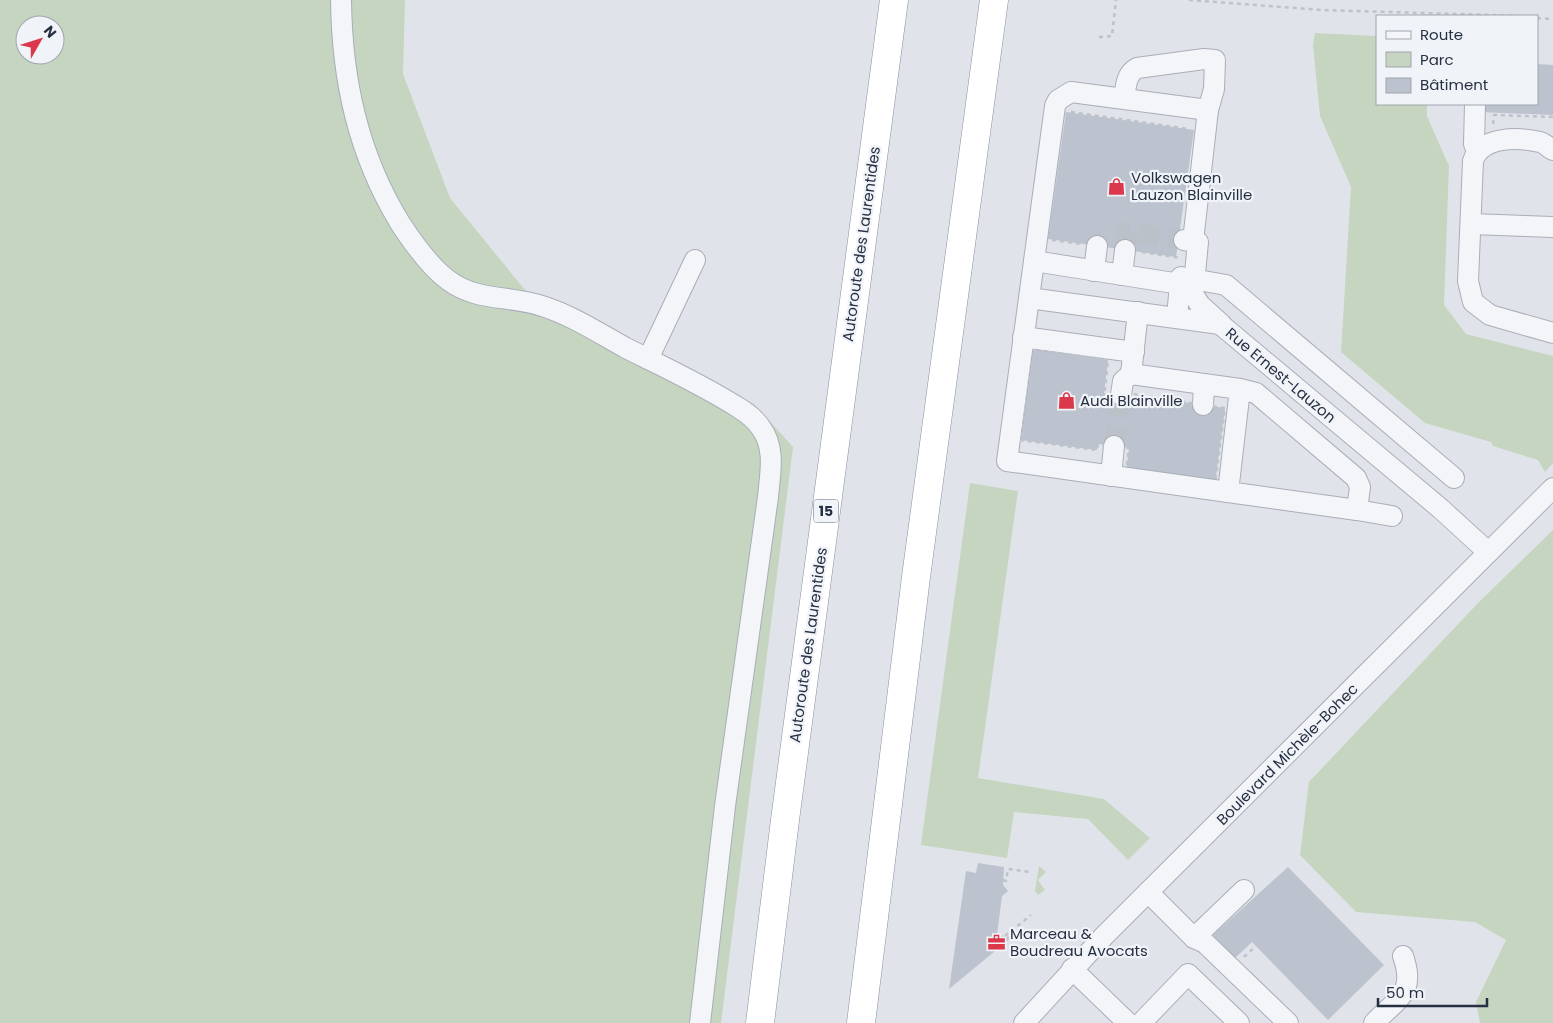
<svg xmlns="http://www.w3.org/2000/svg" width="1553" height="1023" font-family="Poppins,sans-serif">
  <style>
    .green { fill: #c5d5c0; fill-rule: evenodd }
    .building { fill: #bcc2ce }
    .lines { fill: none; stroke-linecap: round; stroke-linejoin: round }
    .minor-tunnel { stroke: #bbc0c9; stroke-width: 20; stroke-dasharray: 20 10; stroke-linecap: butt }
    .minor-casing { stroke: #a8aeb8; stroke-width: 22 }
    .highway-casing { stroke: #8690a2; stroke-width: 29 }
    .path { stroke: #bec2c9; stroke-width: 2.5; stroke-dasharray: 4 4; stroke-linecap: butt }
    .minor { stroke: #f3f5f8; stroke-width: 20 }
    .highway { stroke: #fff; stroke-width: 28 }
    .labels { text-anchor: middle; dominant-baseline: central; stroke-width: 4.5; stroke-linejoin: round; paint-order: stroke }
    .shield { fill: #f0f3f7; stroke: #636a79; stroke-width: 1 }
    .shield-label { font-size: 14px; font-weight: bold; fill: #273043 }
    .poi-label { font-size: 15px; fill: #273043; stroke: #f0f3f7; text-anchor: start }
    .street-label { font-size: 15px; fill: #273043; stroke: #f0f3f7 }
  </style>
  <rect width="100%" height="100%" fill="#e0e4ea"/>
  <g class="green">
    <path d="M0,0h405l-2,74 47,124 75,92 229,114 39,43 -72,576h-721zM25,25h30v30h-30z"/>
    <polygon points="1315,33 1377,36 1377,104 1427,104 1427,116 1449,166 1444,305 1466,334 1553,356 1553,463 1545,472 1538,460 1493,446 1491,442 1425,423 1341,352 1351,187 1320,116 1313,45"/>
    <polygon points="970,483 1018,491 978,778 1104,799 1150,838 1128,860 1088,819 1014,812 1007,858 921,845"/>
    <polygon points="1553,530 1553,1023 1480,1023 1476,1002 1506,940 1475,922 1356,912 1300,855 1309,782 1478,603"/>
    <polygon points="1039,866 1046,872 1038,880 1045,890 1038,895 1035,891"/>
  </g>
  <g class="building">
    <polygon points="1537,64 1553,65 1553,115 1480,112 1481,104 1537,104"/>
    <polygon points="1066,112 1194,130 1176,257 1048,239"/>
    <polygon points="1032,349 1108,360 1104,393 1136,397 1136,395 1225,408 1215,483 1126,471 1129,448 1098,444 1097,450 1020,440"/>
    <polygon points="978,863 1004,867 1003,885 1008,891 1002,896 997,935 1012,937 949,989 966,871 976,873"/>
    <polygon points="1288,867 1384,965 1328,1020 1252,942 1235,958 1213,935"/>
  </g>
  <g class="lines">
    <g class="minor-tunnel">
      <polyline points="1125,250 1127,232 1179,239"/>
      <polyline points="1114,446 1121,395"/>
    </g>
    <defs>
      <g id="minor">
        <path d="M341,0c1,80 17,154 59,223 13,20 29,43 48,57 29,22 62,15 94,26 29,9 57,27 84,42 38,19 77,37 113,60 8,5 17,12 22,20 15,20 9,46 7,69l-43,309 -25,217"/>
        <path d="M1124,98c2,-12 2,-24 13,-30l67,-9 11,1 -1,29 -6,21"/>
        <polyline points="1475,104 1474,144 1477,151"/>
        <path d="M1553,150c-5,-2 -8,-7 -13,-8 -22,-5 -59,-6 -67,19l-5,120 5,21 17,13 63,18"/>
        <polyline points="1471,224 1553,227"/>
        <polyline points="1184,240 1198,242 1193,294 1200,305 1221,324"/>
        <polyline points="1034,261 1055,106 1058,100 1071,92 1208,110 1193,241"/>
        <polyline points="1094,271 1097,246"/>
        <polyline points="1122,275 1125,250"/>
        <polyline points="1181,277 1226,285 1454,478"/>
        <polyline points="1029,298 1220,324 1441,509 1488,552"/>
        <polyline points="1138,312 1131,374 1240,389 1228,492 1357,510 1360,487 1356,478 1256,393 1240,389"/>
        <polyline points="1177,317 1180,284 1034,261 1007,461 1228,492"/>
        <polyline points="1023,337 1134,352"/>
        <polyline points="648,359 695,260"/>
        <polyline points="1121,395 1123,381 1131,374"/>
        <polyline points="1203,405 1204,384"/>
        <polyline points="1111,476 1114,446"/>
        <polyline points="1357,510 1392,516"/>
        <polyline points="1148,892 1194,938 1244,890"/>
        <polyline points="1194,938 1205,943 1288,1023"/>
        <polyline points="1072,969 1128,1023"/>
        <polyline points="1024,1023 1105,935 1553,488"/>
        <polyline points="1141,1023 1188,974 1239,1023"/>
        <path d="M1374,1023c24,-25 42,-30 29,-67"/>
      </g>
      <g id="highway">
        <polyline points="760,1023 785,820 894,0"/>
        <polyline points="861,1023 916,577 994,0"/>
      </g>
    </defs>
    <use href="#minor" class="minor-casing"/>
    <use href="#highway" class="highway-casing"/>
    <g class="path">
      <polyline points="1189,0 1322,10 1525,16"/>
      <polyline points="1537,18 1553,19"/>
      <polyline points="1099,37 1112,36 1116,0"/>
      <polyline points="1071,112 1189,129"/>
      <polyline points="1493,124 1494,115 1553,117"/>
      <polyline points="1052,240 1082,244"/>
      <polyline points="1142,252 1181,258"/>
      <polygon points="1032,349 1108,360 1105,390 1225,408 1215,483 1126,471 1129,448 1098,444 1097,450 1020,440"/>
      <polyline points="1003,880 1006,881 1008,869 1031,872"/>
      <polyline points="1005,936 1031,915"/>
      <polyline points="1244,957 1256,946"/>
    </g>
    <use href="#minor" class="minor"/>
    <use href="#highway" class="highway"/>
  </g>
  <defs>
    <symbol id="shop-bare" viewBox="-9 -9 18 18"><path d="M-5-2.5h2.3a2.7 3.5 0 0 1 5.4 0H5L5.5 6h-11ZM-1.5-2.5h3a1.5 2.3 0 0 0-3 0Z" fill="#dc384c" stroke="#f0f3f7" stroke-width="2.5" paint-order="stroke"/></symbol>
    <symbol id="office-bare" viewBox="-9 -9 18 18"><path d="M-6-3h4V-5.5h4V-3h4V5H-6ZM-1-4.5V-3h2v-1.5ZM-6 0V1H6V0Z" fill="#dc384c" stroke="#f0f3f7" stroke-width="2.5" paint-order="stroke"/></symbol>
  </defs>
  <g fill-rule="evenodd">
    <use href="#shop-bare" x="1104" y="174" width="25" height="25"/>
    <use href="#shop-bare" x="1054" y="388" width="25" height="25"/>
    <use href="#office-bare" x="984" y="930" width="25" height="25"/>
  </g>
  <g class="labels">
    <rect class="shield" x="813.5" y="499.5" width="25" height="23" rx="4"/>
    <g class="shield-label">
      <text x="826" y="511">15</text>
    </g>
    <g class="poi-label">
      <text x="1131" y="177">Volkswagen<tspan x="1131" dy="17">Lauzon Blainville</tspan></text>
      <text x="1080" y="400">Audi Blainville</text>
      <text x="1010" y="933">Marceau &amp;<tspan x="1010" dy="17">Boudreau Avocats</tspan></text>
    </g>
    <g class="street-label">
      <text transform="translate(861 244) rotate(-82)">Autoroute des Laurentides</text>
      <text transform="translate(1281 375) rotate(40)">Rue Ernest-Lauzon</text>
      <text transform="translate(808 645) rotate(-82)">Autoroute des Laurentides</text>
      <text transform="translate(1287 754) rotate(-45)">Boulevard Michèle-Bohec</text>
    </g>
  </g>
  <rect x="1376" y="15" width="162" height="90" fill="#f0f3f7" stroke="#a0a5af"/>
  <rect x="1386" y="31" width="25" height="8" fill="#f3f5f8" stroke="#a0a5af"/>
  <text x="1420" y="40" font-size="15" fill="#273043">Route</text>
  <rect x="1386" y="52" width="25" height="15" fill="#c5d5c0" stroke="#a0a5af"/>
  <text x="1420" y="65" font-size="15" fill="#273043">Parc</text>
  <rect x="1386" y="78" width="25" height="15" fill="#bcc2ce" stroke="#a0a5af"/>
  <text x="1420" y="90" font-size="15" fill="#273043">Bâtiment</text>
  <g transform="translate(40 40) rotate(51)"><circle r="24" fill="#f0f3f7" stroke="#a0a5af"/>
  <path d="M0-4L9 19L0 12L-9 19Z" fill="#dc384c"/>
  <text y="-8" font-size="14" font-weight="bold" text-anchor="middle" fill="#273043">N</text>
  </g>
  <path d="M1378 998v8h109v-8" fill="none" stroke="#273043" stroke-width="2.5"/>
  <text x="1386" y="998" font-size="15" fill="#273043" stroke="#f0f3f7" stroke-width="4" paint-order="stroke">50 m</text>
</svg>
